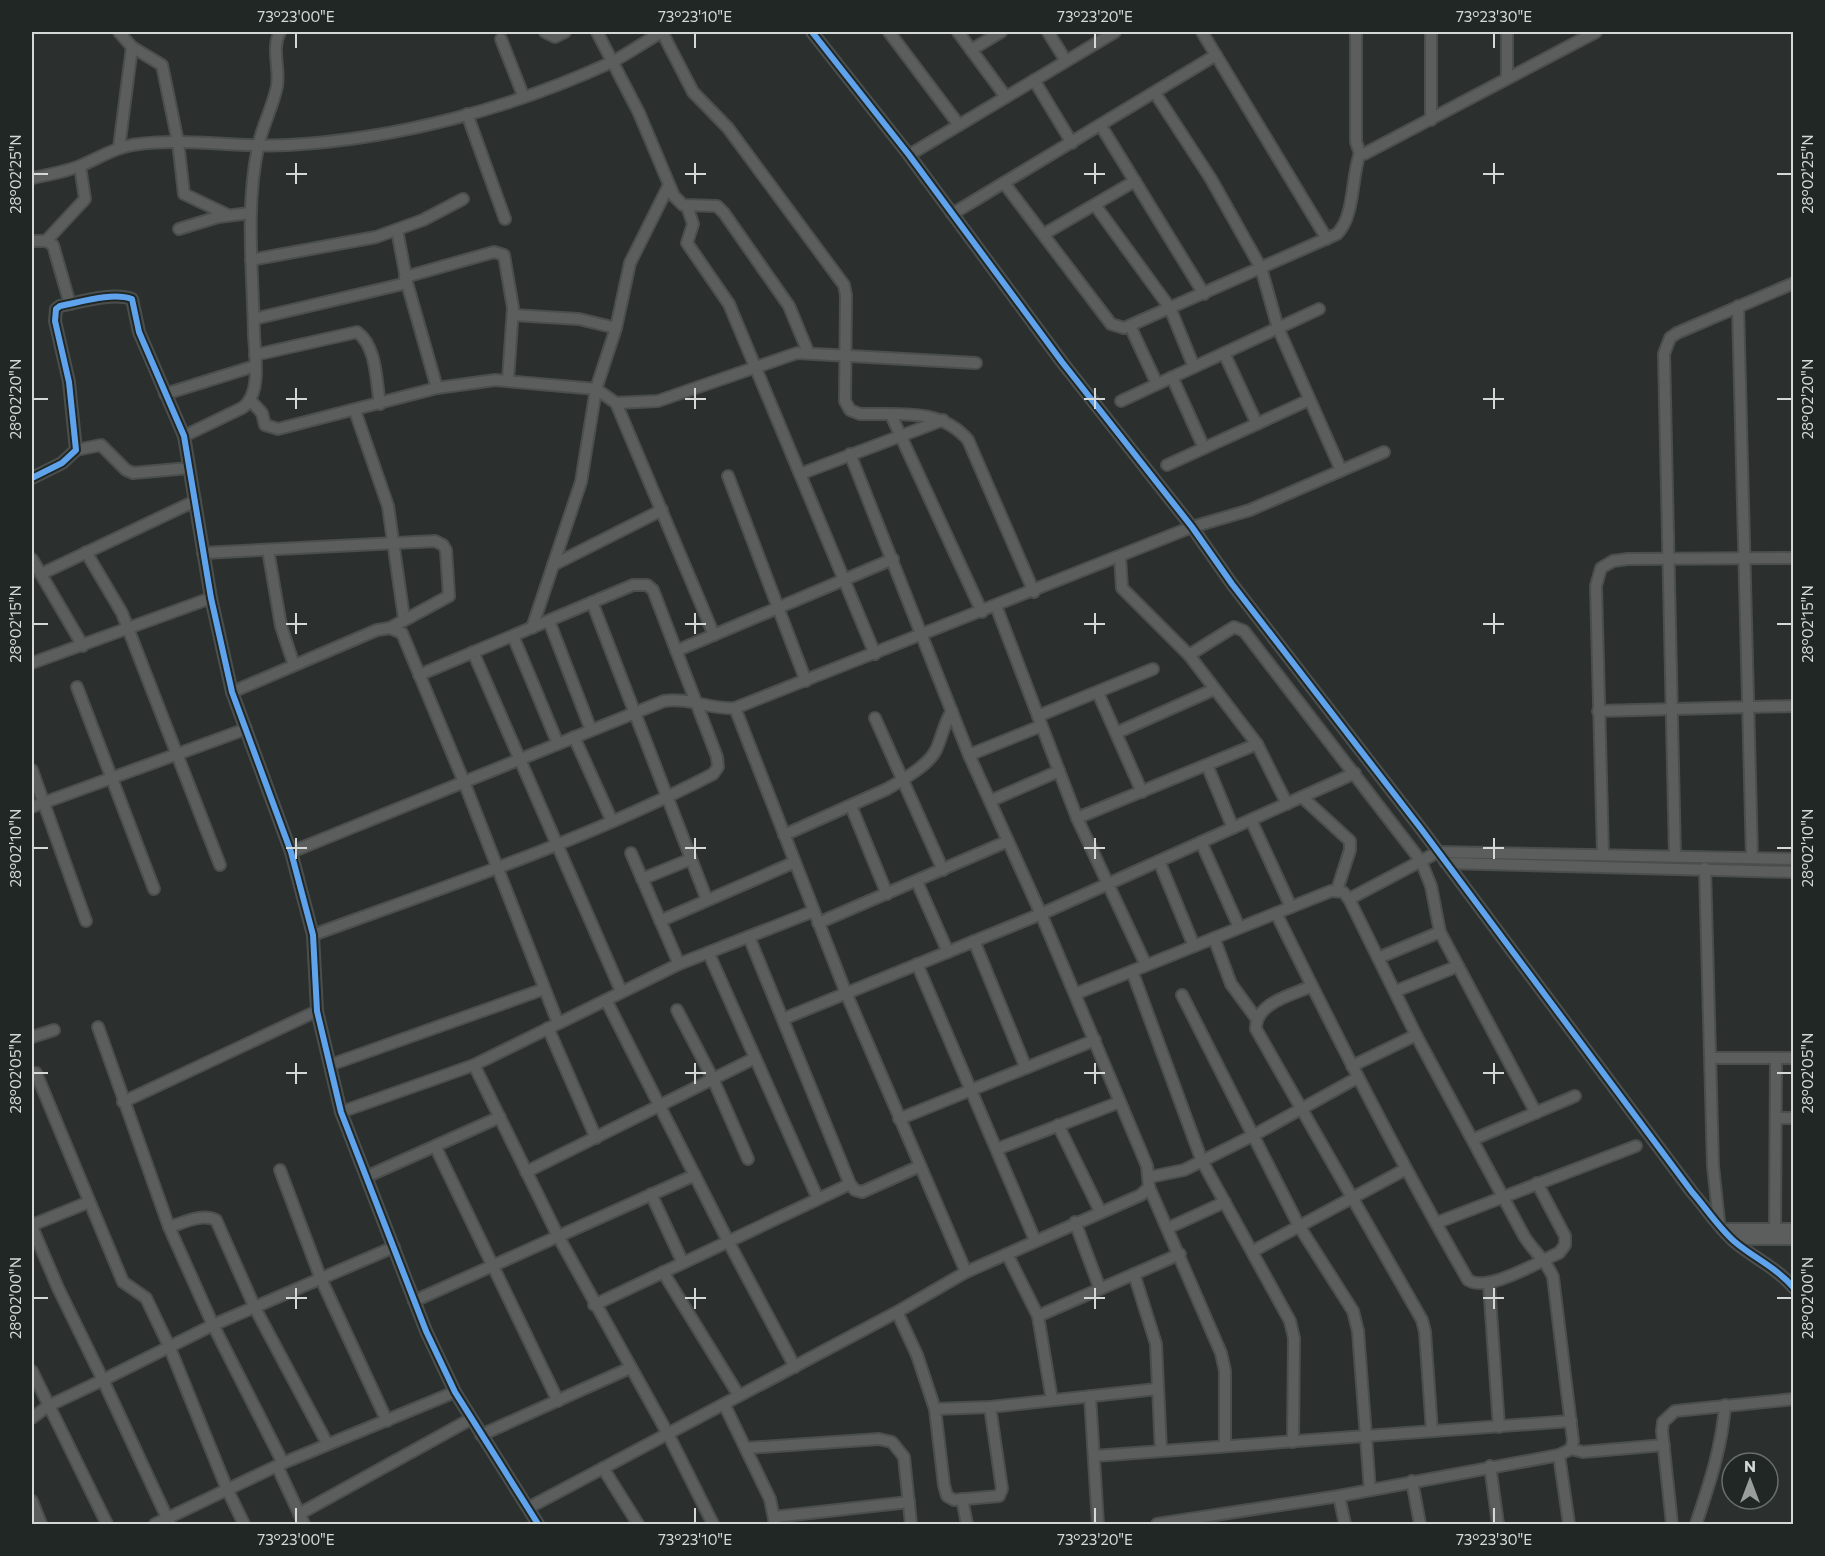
<svg xmlns="http://www.w3.org/2000/svg" width="1825" height="1556" font-family="Commissioner,sans-serif">
  <style>
    .lines { fill: none; stroke-linecap: round; stroke-linejoin: round }
    .minor-casing { stroke: #4a4e4d; stroke-width: 14 }
    .minor { stroke: #5b5e5c; stroke-width: 10 }
    .cycleway-casing { stroke: #202725; stroke-width: 10 }
    .cycleway { stroke: #60a3ed; stroke-width: 6 }
    .ticks { fill: none; stroke: #d4d9d7; stroke-width: 2 }
    .neatline { fill: none; stroke: #d4d9d7; stroke-width: 2 }
    .ticks-label { font-size: 15px; text-anchor: middle; fill: #d4d9d7 }
  </style>
  <rect width="100%" height="100%" fill="#2b302e"/>
  <g class="lines">
    <defs>
      <g id="minor">
        <polyline points="119,32 132,47 162,65 178,142 184,194 228,215"/>
        <polyline points="545,32 555,37 565,32"/>
        <polyline points="597,32 639,113 674,196 683,205 717,206 724,213 789,306 808,352"/>
        <path d="M662,32l31,60 35,36 116,157 2,10 -1,106 5,9 10,4c38,1 80,-7 108,26l66,152"/>
        <path d="M812,32l97,123 153,207 130,165 40,57 190,246 270,362c14,16 27,36 43,50 19,16 42,26 59,46"/>
        <polyline points="889,32 959,125"/>
        <polyline points="958,32 1006,97"/>
        <polyline points="1048,32 1066,61"/>
        <polyline points="1202,32 1327,239"/>
        <polyline points="1356,32 1356,142 1360,153 1364,154 1596,32"/>
        <polyline points="1431,32 1431,120"/>
        <polyline points="1507,32 1507,78"/>
        <polyline points="501,39 523,95"/>
        <polyline points="971,50 1001,32"/>
        <polyline points="1034,80 1072,143"/>
        <polyline points="1155,93 1211,179 1261,268 1278,328 1341,470"/>
        <polyline points="467,114 505,219"/>
        <polyline points="1101,126 1204,294"/>
        <polyline points="119,148 132,47"/>
        <polyline points="909,155 1115,32"/>
        <path d="M32,178c16,-3 32,-6 48,-12 19,-8 37,-20 59,-22 50,-6 100,4 149,1 110,-6 224,-37 324,-83 17,-9 34,-21 50,-30"/>
        <path d="M1004,183l107,141 13,4 213,-94c18,-18 14,-56 23,-81"/>
        <polyline points="1095,205 1170,308 1194,367"/>
        <polyline points="687,206 693,224 687,243 729,304 875,654"/>
        <polyline points="952,214 1216,55"/>
        <polyline points="179,229 218,217 250,213"/>
        <polyline points="397,230 407,283 437,388"/>
        <polyline points="1044,234 1135,181"/>
        <polyline points="32,241 46,241 53,245 70,304"/>
        <polyline points="46,241 85,199 80,166"/>
        <polyline points="251,260 376,237 423,220 463,199"/>
        <polyline points="405,277 494,252 504,255 513,308 508,380"/>
        <polyline points="1738,306 1752,858"/>
        <polyline points="513,315 579,319 616,328"/>
        <polyline points="254,319 407,283"/>
        <polyline points="1130,326 1157,384"/>
        <polyline points="1224,353 1257,424"/>
        <path d="M255,355l102,-23c20,14 19,50 23,72"/>
        <polyline points="1172,377 1204,448"/>
        <polyline points="165,394 255,366"/>
        <polyline points="251,401 262,413 265,425 278,429 437,388 495,380 596,389 616,403 714,635"/>
        <polyline points="1121,401 1319,309"/>
        <polyline points="616,403 658,401 797,353 976,363"/>
        <polyline points="355,411 388,506 404,618"/>
        <polyline points="891,415 982,612"/>
        <path d="M184,436l58,-28c20,-13 13,-52 12,-73 -1,-63 -9,-126 4,-188 4,-21 15,-40 19,-61 3,-18 -6,-38 3,-54"/>
        <polyline points="76,450 101,445 126,470 133,473 189,468"/>
        <polyline points="1167,465 1309,400"/>
        <polyline points="800,474 943,420"/>
        <polyline points="728,476 806,681"/>
        <path d="M32,478l30,-15 14,-13 -7,-68 -14,-61 1,-12 4,-3c21,-4 52,-14 72,-7l7,33 45,104 27,162 21,94 59,160 22,83 4,76 24,101 85,219 29,61 83,132"/>
        <polyline points="268,550 281,626 294,665"/>
        <polyline points="86,552 122,613 220,865"/>
        <polyline points="203,553 435,541 443,545 446,550 449,596 390,628"/>
        <polyline points="1120,557 1122,588 1189,655 1257,744 1287,804"/>
        <polyline points="32,559 83,646"/>
        <polyline points="553,565 662,510"/>
        <polyline points="41,574 195,501"/>
        <polyline points="592,602 707,900"/>
        <polyline points="996,606 1077,818 1146,965"/>
        <polyline points="549,621 591,730"/>
        <polyline points="532,628 581,482 596,389 616,328 630,263 669,185"/>
        <polyline points="513,636 558,744"/>
        <polyline points="676,651 893,559"/>
        <polyline points="473,652 621,991"/>
        <polyline points="1189,655 1234,627 1244,631 1421,861 1431,886 1440,932 1536,1113"/>
        <polyline points="32,663 211,598"/>
        <polyline points="77,687 154,889"/>
        <polyline points="232,692 377,630 390,628 402,633 464,782 558,1023"/>
        <polyline points="1098,693 1142,792"/>
        <polyline points="735,708 846,993 966,1272"/>
        <polyline points="1598,711 1794,706"/>
        <polyline points="1038,716 1153,669"/>
        <polyline points="875,718 943,870"/>
        <polyline points="1116,733 1215,689"/>
        <polyline points="574,737 612,821"/>
        <polyline points="969,755 1041,726"/>
        <polyline points="1207,765 1233,828"/>
        <polyline points="32,770 86,921"/>
        <polyline points="1302,797 1350,841 1350,850 1337,890"/>
        <polyline points="990,801 1059,771"/>
        <polyline points="851,806 887,894"/>
        <polyline points="32,807 246,729"/>
        <polyline points="1077,818 1257,744"/>
        <polyline points="1251,820 1291,907"/>
        <path d="M784,835l103,-46c15,-9 41,-23 49,-39 6,-13 8,-27 16,-39"/>
        <polyline points="1201,842 1239,927"/>
        <path d="M291,852l373,-151c25,-4 47,9 71,7l457,-181 58,-17 134,-58"/>
        <polyline points="631,853 679,964"/>
        <polyline points="1603,855 1596,586 1601,568 1613,561 1628,559 1794,558"/>
        <polyline points="1675,857 1664,354 1670,338 1677,333 1794,283"/>
        <polyline points="1159,861 1194,946"/>
        <polyline points="1446,863 1794,872"/>
        <polyline points="1705,868 1713,1166 1719,1222"/>
        <polyline points="642,879 691,859"/>
        <polyline points="917,882 948,952"/>
        <polyline points="1349,899 1438,852 1794,859"/>
        <path d="M1276,913c61,124 123,247 192,367 20,13 69,-18 91,-27l6,-8v-9l-28,-53"/>
        <polyline points="660,921 795,862"/>
        <polyline points="818,923 1008,841"/>
        <path d="M313,935c134,-49 273,-95 400,-161l5,-7 -1,-10 -64,-167 -6,-5h-14l-214,90"/>
        <polyline points="749,937 850,1184 855,1190 862,1192 920,1166"/>
        <polyline points="1214,938 1231,984 1256,1018"/>
        <polyline points="974,941 1026,1068"/>
        <polyline points="709,954 818,1199"/>
        <polyline points="1378,958 1440,932"/>
        <polyline points="917,964 1035,1240"/>
        <polyline points="1132,971 1202,1161 1290,1321 1294,1338 1293,1442"/>
        <path d="M1312,986c-20,9 -57,17 -56,43l166,291 3,12 7,99"/>
        <polyline points="1396,991 1458,966"/>
        <path d="M1075,994l256,-103 12,1 6,7 67,136 108,201c9,15 23,25 29,41l20,164 -2,8 -12,6 -220,41 -182,28"/>
        <polyline points="1182,995 1299,1226 1353,1311 1358,1331 1370,1490"/>
        <polyline points="606,1000 728,1241 795,1367"/>
        <polyline points="677,1010 713,1079 748,1159"/>
        <polyline points="783,1019 1041,914 1355,773"/>
        <polyline points="98,1027 169,1227 213,1325 283,1463"/>
        <polyline points="548,1028 596,1138"/>
        <polyline points="32,1037 54,1030"/>
        <polyline points="1711,1058 1794,1058"/>
        <polyline points="330,1065 544,989"/>
        <polyline points="474,1065 558,1236 668,1434 713,1524"/>
        <polyline points="1352,1066 1416,1035"/>
        <polyline points="36,1073 123,1282 146,1298 169,1346 227,1489 244,1524"/>
        <polyline points="123,1102 317,1011"/>
        <polyline points="341,1112 474,1065 679,964 814,911"/>
        <polyline points="1776,1118 1794,1118"/>
        <polyline points="899,1119 1095,1040"/>
        <polyline points="1058,1125 1100,1211"/>
        <polyline points="1474,1139 1575,1096"/>
        <polyline points="435,1146 558,1401"/>
        <polyline points="997,1149 1120,1102"/>
        <polyline points="280,1170 321,1279 387,1421"/>
        <polyline points="526,1172 755,1058"/>
        <polyline points="368,1176 500,1117"/>
        <polyline points="1150,1177 1184,1170 1254,1135 1357,1078"/>
        <polyline points="1149,1187 1221,1353 1225,1371 1225,1446"/>
        <polyline points="651,1194 682,1261"/>
        <polyline points="1075,1222 1100,1289"/>
        <polyline points="1436,1223 1636,1146"/>
        <polyline points="32,1225 89,1202"/>
        <polyline points="32,1227 58,1288 103,1380 48,1406 32,1418"/>
        <path d="M169,1227c14,-4 33,-14 47,-7l39,88 72,135"/>
        <polyline points="1168,1228 1225,1202"/>
        <polyline points="1722,1229 1794,1229"/>
        <polyline points="1775,1229 1776,1058"/>
        <polyline points="1732,1239 1794,1239"/>
        <polyline points="1253,1251 1406,1169"/>
        <polyline points="1007,1254 1038,1316 1052,1400"/>
        <polyline points="663,1272 738,1394"/>
        <polyline points="1134,1274 1156,1344 1161,1451"/>
        <polyline points="1489,1284 1499,1427"/>
        <polyline points="414,1301 695,1175"/>
        <polyline points="594,1305 850,1184"/>
        <polyline points="897,1312 917,1355 935,1409 944,1485 947,1496 954,1500 999,1496 1002,1489 990,1407"/>
        <polyline points="1038,1316 1180,1254"/>
        <polyline points="32,1371 107,1524"/>
        <polyline points="1090,1396 1098,1524"/>
        <polyline points="724,1404 770,1499 775,1524"/>
        <polyline points="935,1409 990,1407 1157,1389"/>
        <polyline points="481,1435 630,1368"/>
        <polyline points="746,1448 879,1439 892,1442 904,1457 911,1524"/>
        <polyline points="1571,1449 1583,1452 1664,1445"/>
        <polyline points="1559,1455 1569,1524"/>
        <polyline points="1094,1456 1571,1421"/>
        <polyline points="277,1466 304,1524"/>
        <polyline points="1490,1466 1498,1524"/>
        <polyline points="603,1468 638,1524"/>
        <polyline points="1412,1481 1420,1524"/>
        <polyline points="1339,1496 1345,1524"/>
        <polyline points="962,1499 967,1524"/>
        <polyline points="32,1501 41,1524"/>
        <polyline points="528,1508 897,1312 966,1272 1141,1195 1149,1187 1147,1166 1041,914 969,755 850,454"/>
        <polyline points="299,1514 471,1419"/>
        <polyline points="774,1517 909,1502"/>
        <polyline points="155,1524 283,1463 455,1392"/>
        <polyline points="170,1524 103,1380 213,1325 394,1247"/>
        <polyline points="1672,1524 1662,1431 1663,1422 1675,1411 1794,1399"/>
        <path d="M1696,1524c13,-39 26,-77 29,-119"/>
      </g>
    </defs>
    <use href="#minor" class="minor-casing"/>
    <use href="#minor" class="minor"/>
    <defs>
      <g id="cycleway">
        <path d="M812,32l97,123 153,207 130,165 40,57 190,246 270,362c14,16 27,36 43,50 19,16 42,26 59,46"/>
        <path d="M32,478l30,-15 14,-13 -7,-68 -14,-61 1,-12 4,-3c21,-4 52,-14 72,-7l7,33 45,104 27,162 21,94 59,160 22,83 4,76 24,101 85,219 29,61 83,132"/>
      </g>
    </defs>
    <use href="#cycleway" class="cycleway-casing"/>
    <use href="#cycleway" class="cycleway"/>
  </g>
  <path class="ticks" d="M296,33v15M695,33v15M1095,33v15M1494,33v15M296,163v21M695,163v21M1095,163v21M1494,163v21M33,174h15M286,174h21M685,174h21M1084,174h21M1483,174h21M1777,174h15M296,388v21M695,388v21M1095,388v21M1494,388v21M33,399h15M286,399h21M685,399h21M1084,399h21M1483,399h21M1777,399h15M296,613v21M695,613v21M1095,613v21M1494,613v21M33,624h15M286,624h21M685,624h21M1084,624h21M1483,624h21M1777,624h15M296,838v21M695,838v21M1095,838v21M1494,838v21M33,848h15M286,848h21M685,848h21M1084,848h21M1483,848h21M1777,848h15M296,1063v21M695,1063v21M1095,1063v21M1494,1063v21M33,1073h15M286,1073h21M685,1073h21M1084,1073h21M1483,1073h21M1777,1073h15M296,1288v21M695,1288v21M1095,1288v21M1494,1288v21M33,1298h15M286,1298h21M685,1298h21M1084,1298h21M1483,1298h21M1777,1298h15M296,1508v15M695,1508v15M1095,1508v15M1494,1508v15"/>
  <rect width="1825" height="1556" fill="none" stroke="#202725" stroke-width="66"/>
  <g transform="translate(1750 1481)"><circle r="28" fill="#202725" stroke="#686e6c" stroke-width="1.5"/>
  <path d="M0-4.5L10 22L0 15L-10 22Z" fill="#999e9c"/>
  <text y="-9" font-size="16" font-weight="bold" text-anchor="middle" fill="#d4d9d7">N</text>
  </g>
  <rect x="33" y="33" width="1759" height="1490" class="neatline"/>
  <g class="ticks-label">
    <text x="296" y="22">73°23'00"E</text>
    <text x="695" y="22">73°23'10"E</text>
    <text x="1095" y="22">73°23'20"E</text>
    <text x="1494" y="22">73°23'30"E</text>
    <text transform="translate(16 174) rotate(-90)" y="5">28°02'25"N</text>
    <text transform="translate(1808 174) rotate(-90)" y="5">28°02'25"N</text>
    <text transform="translate(16 399) rotate(-90)" y="5">28°02'20"N</text>
    <text transform="translate(1808 399) rotate(-90)" y="5">28°02'20"N</text>
    <text transform="translate(16 624) rotate(-90)" y="5">28°02'15"N</text>
    <text transform="translate(1808 624) rotate(-90)" y="5">28°02'15"N</text>
    <text transform="translate(16 848) rotate(-90)" y="5">28°02'10"N</text>
    <text transform="translate(1808 848) rotate(-90)" y="5">28°02'10"N</text>
    <text transform="translate(16 1073) rotate(-90)" y="5">28°02'05"N</text>
    <text transform="translate(1808 1073) rotate(-90)" y="5">28°02'05"N</text>
    <text transform="translate(16 1298) rotate(-90)" y="5">28°02'00"N</text>
    <text transform="translate(1808 1298) rotate(-90)" y="5">28°02'00"N</text>
    <text x="296" y="1545">73°23'00"E</text>
    <text x="695" y="1545">73°23'10"E</text>
    <text x="1095" y="1545">73°23'20"E</text>
    <text x="1494" y="1545">73°23'30"E</text>
  </g>
</svg>
